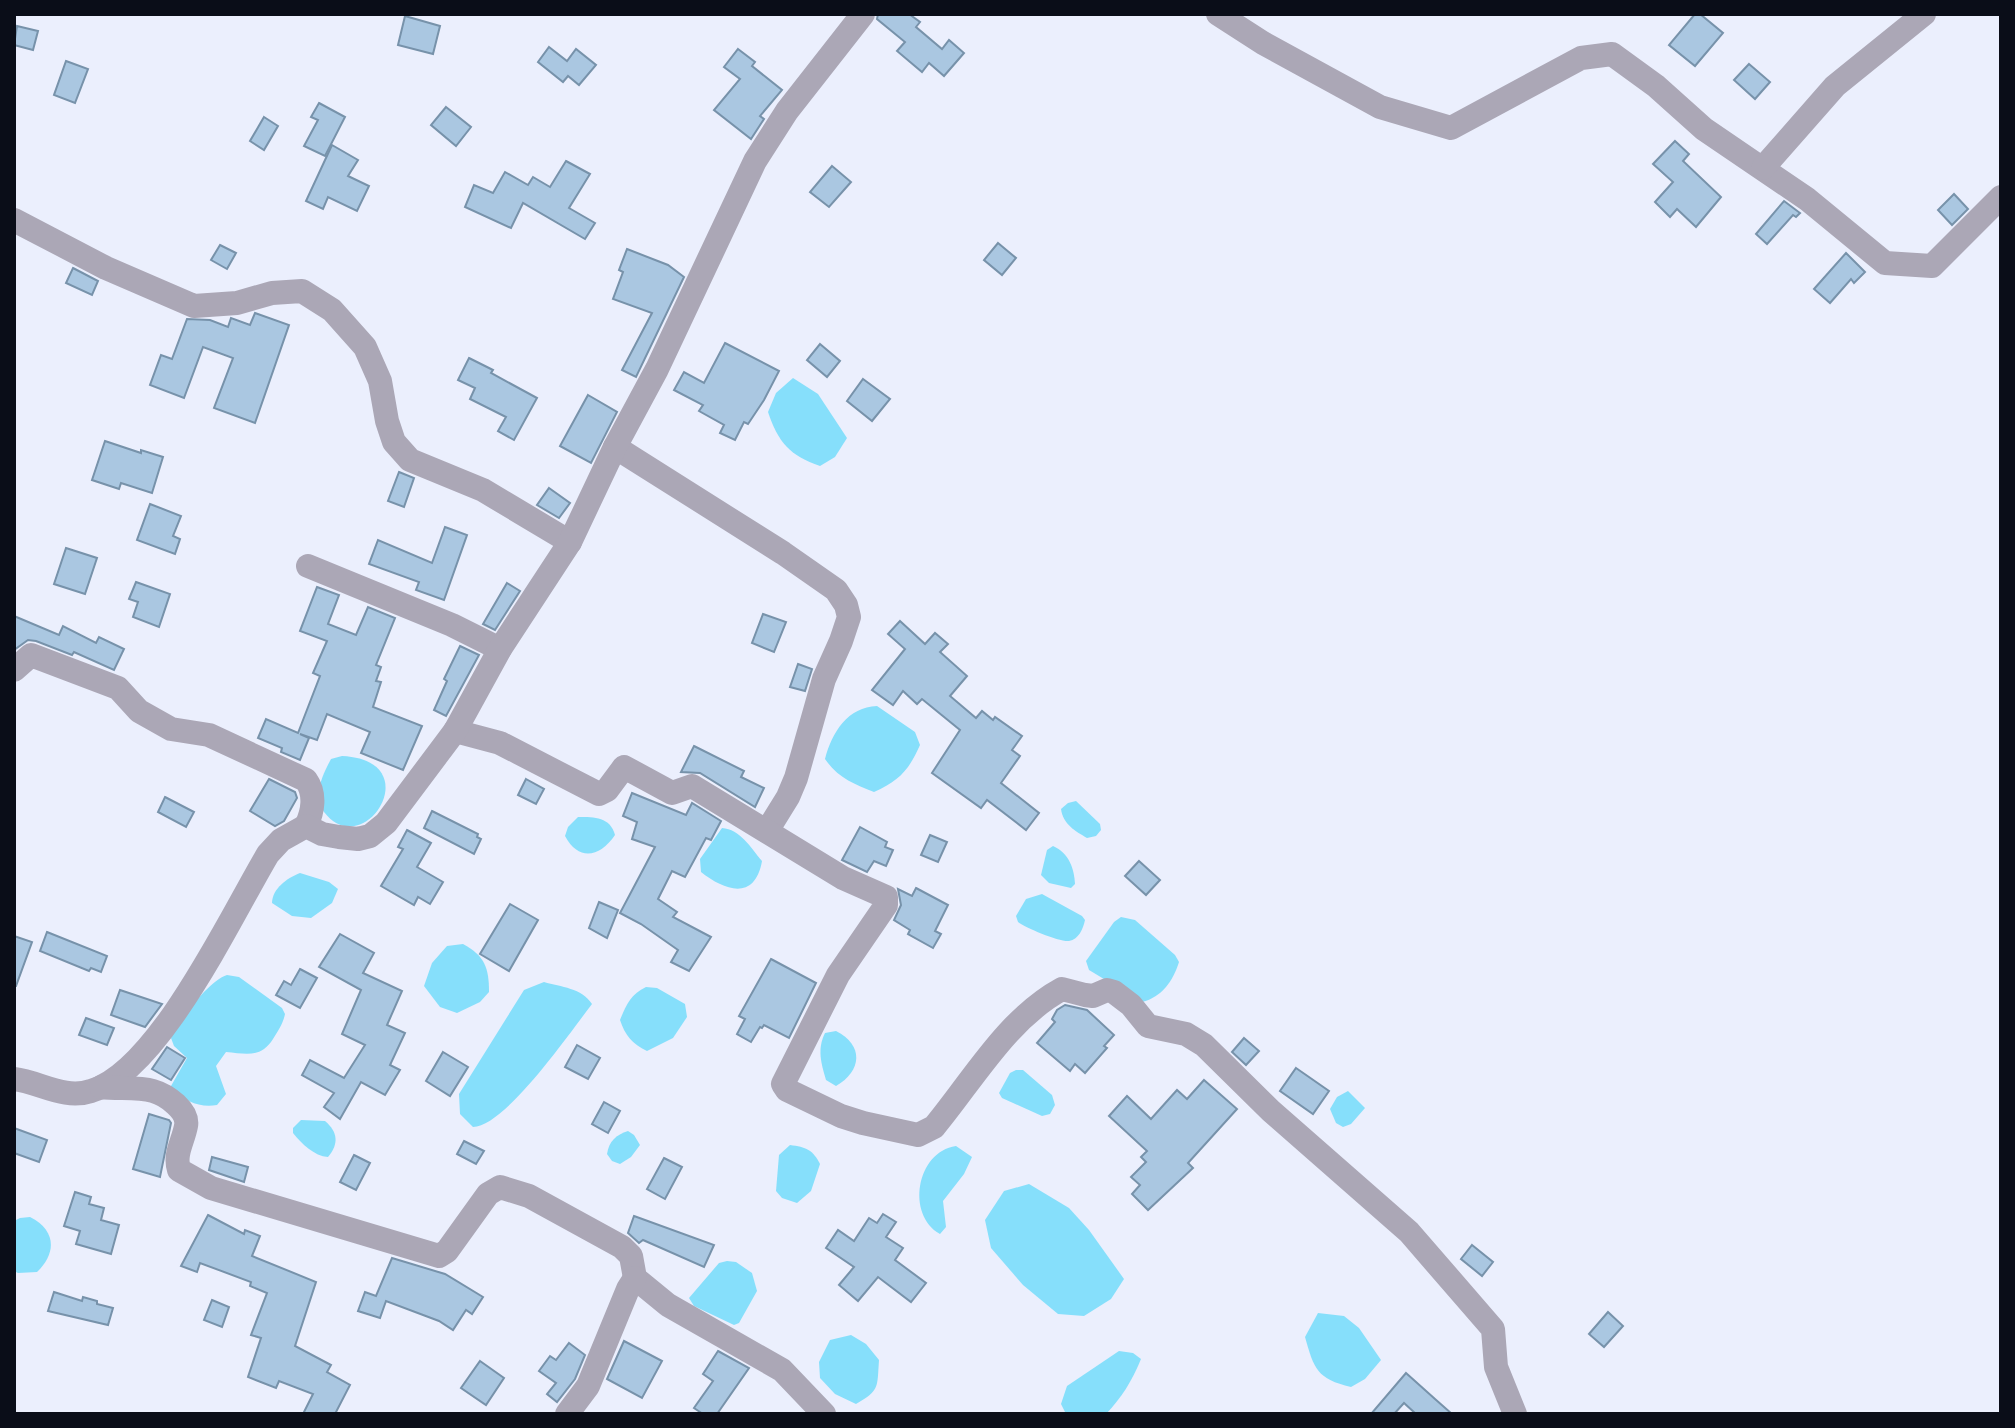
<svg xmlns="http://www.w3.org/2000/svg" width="2015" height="1428" font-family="Helvetica,sans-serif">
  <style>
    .water { fill: #86dffb }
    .building { fill: #aac7e1; stroke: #7792aa; stroke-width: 2 }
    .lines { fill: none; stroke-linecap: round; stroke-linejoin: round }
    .minor { stroke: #aba7b6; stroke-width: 24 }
  </style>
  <rect width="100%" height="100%" fill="#ebeffd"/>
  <g class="water">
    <path d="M793,378l25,16 29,44 -12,19 -15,9c-30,-10 -42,-24 -52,-54l8,-19z"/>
    <path d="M877,706l38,26 5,13c-11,25 -21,36 -46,47 -20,-8 -36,-14 -49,-33 7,-27 23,-52 52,-53z"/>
    <path d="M342,756c88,4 22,108 -18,56 -12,-16 -1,-38 7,-53z"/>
    <path d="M1076,801l24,23 1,6 -5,6 -9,2c-12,-7 -24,-14 -26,-29l7,-6z"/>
    <path d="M578,817c17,0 32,0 37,18 -15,22 -36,27 -50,1l3,-9z"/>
    <path d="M722,828c18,1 29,20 40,33 -7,40 -37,30 -61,11l-1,-13z"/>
    <path d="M1053,846c16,7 21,22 22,38l-4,4 -22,-5 -8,-8 6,-25z"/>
    <path d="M300,873l29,9 9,7 -6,14 -21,15 -19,-2 -20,-13c0,-14 15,-25 28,-30z"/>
    <path d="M1042,894l40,22 3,4c-2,9 -6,19 -16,21 -10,1 -43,-13 -51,-19l-2,-6 10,-17z"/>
    <path d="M1121,917l14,3 40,35 4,7c-6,19 -17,35 -37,40l-53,-32 -3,-9 28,-39z"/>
    <path d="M463,944c22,12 26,24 26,48l-9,10 -23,11 -17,-6 -16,-21 8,-23 15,-17z"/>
    <path d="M227,975l12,2 43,31 3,6c-2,10 -7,17 -12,25 -12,19 -26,15 -47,13l-10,14 10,28 -9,11c-18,3 -31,-4 -46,-15v-4l16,-28 -13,-12 -3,-8c9,-18 37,-57 56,-63z"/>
    <path d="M544,982c17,5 38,6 48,22 -21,27 -86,122 -119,123l-13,-13 -1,-20 65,-104z"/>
    <path d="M646,987l11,1 28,16 2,13 -14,21 -26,13c-15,-7 -22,-16 -27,-31 6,-15 11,-26 26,-33z"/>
    <path d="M836,1031c28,14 26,40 0,55l-10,-6c-5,-17 -9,-31 -1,-47z"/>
    <polygon points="1016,1070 1023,1070 1052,1095 1055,1105 1050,1114 1042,1116 1002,1098 999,1093 1010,1073"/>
    <polygon points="1348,1091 1365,1108 1351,1124 1343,1127 1336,1123 1330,1109 1337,1097"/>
    <path d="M301,1120l24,1c13,11 14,23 3,36 -14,-1 -26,-13 -35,-24v-5z"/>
    <path d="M628,1131l6,4 6,10 -9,12 -11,7 -8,-3 -5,-7c2,-13 9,-19 21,-23z"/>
    <path d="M790,1145c16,2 23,5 30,19l-9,27 -14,12 -15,-5 -6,-7 3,-36z"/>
    <path d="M956,1146l16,11 -8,17 -21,27 3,26 -6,7c-34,-19 -24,-82 16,-88z"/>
    <polygon points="1029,1184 1069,1208 1089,1230 1124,1279 1111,1299 1084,1316 1058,1314 1023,1285 991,1248 985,1220 1004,1191"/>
    <path d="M30,1217c26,13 27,36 7,55l-19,1 -4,-2v-50l6,-3z"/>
    <polygon points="727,1261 736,1262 752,1273 757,1291 739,1323 734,1325 694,1306 689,1298 719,1263"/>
    <path d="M1318,1313l26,3 15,12 22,32 -16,19 -14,8c-34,-8 -37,-18 -46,-50z"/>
    <path d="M851,1335l15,9 13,16c-2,28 1,30 -23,44l-21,-10 -15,-16 -1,-16 11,-22z"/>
    <path d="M1119,1351l14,2 8,6c-9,22 -19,38 -35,55h-40l-5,-10 6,-18z"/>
  </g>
  <g class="building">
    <polygon points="878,14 909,14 920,22 916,27 942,49 949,40 964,53 944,76 929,63 922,72 897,51 905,42 877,19"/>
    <polygon points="1695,14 1700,14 1723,33 1695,66 1669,45"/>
    <polygon points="405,16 440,26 433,54 398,45"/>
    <polygon points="17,26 38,31 33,50 14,45"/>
    <polygon points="549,47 567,61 576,49 596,65 579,85 568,76 563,82 538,62"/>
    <polygon points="738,49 755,62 752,66 782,90 760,116 764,119 751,139 714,110 740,79 724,67"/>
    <polygon points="66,61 88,69 75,103 54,95"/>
    <polygon points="1749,64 1770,82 1755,99 1734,80"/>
    <polygon points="319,103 345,117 325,156 304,146 318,120 311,117"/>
    <polygon points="446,107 471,127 456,146 431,125"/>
    <polygon points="264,117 278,126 264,150 250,141"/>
    <polygon points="1675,141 1689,154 1683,161 1721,197 1696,227 1677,209 1670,217 1655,202 1673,182 1653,164"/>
    <polygon points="332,145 358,160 348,176 369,186 357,211 328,197 323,209 306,201"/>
    <polygon points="566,161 590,174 569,208 595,223 585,239 523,203 511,228 465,207 474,185 493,193 505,172 528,185 533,177 550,187"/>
    <polygon points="832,166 851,182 829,207 810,192"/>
    <polygon points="1954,194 1968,209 1952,225 1938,210"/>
    <polygon points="1784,201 1800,213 1796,217 1793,215 1767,244 1756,234"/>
    <polygon points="998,243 1016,258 1002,275 984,260"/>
    <polygon points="220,245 236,253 227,269 211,260"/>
    <polygon points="627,249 668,265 684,277 636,377 622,370 652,313 613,299 623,272 619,270"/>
    <polygon points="1846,253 1865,272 1854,283 1851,279 1830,303 1814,289"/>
    <polygon points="73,268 98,281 92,295 66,283"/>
    <polygon points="255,313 289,325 255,423 214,408 233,358 203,347 184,398 150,385 161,355 172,359 187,319 210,320 228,327 231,318 250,325"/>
    <polygon points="725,343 779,371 764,400 748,424 744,422 735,440 720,433 724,425 699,411 703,405 674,390 684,372 704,383"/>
    <polygon points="820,344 840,361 827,377 807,360"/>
    <polygon points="469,358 493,370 491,373 537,398 514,440 498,431 506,417 470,399 475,388 458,380"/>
    <polygon points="863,379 890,399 872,421 847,401"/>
    <polygon points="588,395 617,412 591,463 560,446"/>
    <polygon points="105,441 141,453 141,450 163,457 152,493 121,483 119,489 92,480"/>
    <polygon points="399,472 414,478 404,507 388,501"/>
    <polygon points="549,488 570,503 559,518 537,505"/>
    <polygon points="150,504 181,516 173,536 180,539 175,554 137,540"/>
    <polygon points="445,527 467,535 444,600 416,590 419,582 369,564 378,540 432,563"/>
    <polygon points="66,548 97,558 85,594 54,584"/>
    <polygon points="136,582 170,594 159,627 133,617 138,602 129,599"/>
    <polygon points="507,583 520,591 495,630 483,624"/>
    <polygon points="317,587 339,595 328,624 356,635 368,607 395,618 376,665 381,667 376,681 381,682 373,707 422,726 403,770 361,753 370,732 327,714 317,740 300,734 309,738 300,760 281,752 282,748 258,738 266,719 298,733 320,676 313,673 327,641 300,631"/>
    <polygon points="763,614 786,622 774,652 752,643"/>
    <polygon points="14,616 59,635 63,626 96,643 99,637 124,649 114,670 74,652 72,655 36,641 28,640 14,650"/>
    <polygon points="900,621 925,644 935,633 948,644 940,652 967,676 950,696 976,718 982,711 993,720 995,717 1022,736 1012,750 1020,756 1001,783 1039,813 1026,830 987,800 981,808 932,773 960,730 922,699 917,704 903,691 893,705 872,690 905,649 888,634"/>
    <polygon points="460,646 479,655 446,716 434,710 447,681 444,679"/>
    <polygon points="798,664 812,669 805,691 790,687"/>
    <polygon points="694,746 744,771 741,777 764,788 755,807 700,773 681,772"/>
    <polygon points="269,779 295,792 297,798 284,821 275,826 250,811"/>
    <polygon points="526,779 544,789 536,804 518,795"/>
    <polygon points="632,793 686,815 692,803 721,821 711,840 706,838 685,877 672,871 658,899 677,912 673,917 711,937 689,971 671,962 678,950 641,924 620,913 655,847 632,839 637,822 623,816"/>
    <polygon points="165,797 194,812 186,827 158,812"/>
    <polygon points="432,811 478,834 477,837 481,839 474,854 424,828"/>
    <polygon points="860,827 887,842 885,847 893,850 886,866 874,861 867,872 842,860"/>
    <polygon points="407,830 431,843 417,867 443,882 430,904 418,897 414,905 381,886 403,849 398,847"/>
    <polygon points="930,835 947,842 938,862 921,855"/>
    <polygon points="1139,861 1160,880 1146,895 1125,876"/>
    <polygon points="916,888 948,905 935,931 941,934 933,948 908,934 910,930 894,920 901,905 898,889 912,896"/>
    <polygon points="599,902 618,910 607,938 589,928"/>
    <polygon points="510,904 538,920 509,971 480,954"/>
    <polygon points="47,932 107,956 101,972 91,968 89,971 40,951"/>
    <polygon points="340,934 374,953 363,973 402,991 387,1025 405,1033 390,1065 400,1070 385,1095 361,1082 340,1119 324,1107 334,1093 302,1075 310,1060 344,1078 365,1045 342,1034 361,990 319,967"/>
    <polygon points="14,936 32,942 16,986 14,986"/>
    <polygon points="771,959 816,983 789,1038 764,1025 762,1028 760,1027 751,1042 737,1034 745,1019 739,1016"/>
    <polygon points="300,969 317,978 300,1008 276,995 284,981 291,985"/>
    <polygon points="120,990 162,1004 145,1027 111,1015"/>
    <polygon points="1065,1005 1087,1010 1114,1035 1104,1046 1107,1048 1085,1073 1075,1064 1070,1071 1037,1043 1055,1022 1052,1019 1057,1010"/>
    <polygon points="86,1018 114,1028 107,1045 79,1035"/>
    <polygon points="1244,1038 1259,1051 1246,1065 1232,1052"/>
    <polygon points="577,1045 600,1058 588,1079 565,1067"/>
    <polygon points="167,1047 185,1058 171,1080 152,1069"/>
    <polygon points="443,1052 468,1067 450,1096 426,1081"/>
    <polygon points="1296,1068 1329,1091 1313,1114 1280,1091"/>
    <polygon points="1204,1080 1237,1109 1188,1163 1193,1168 1148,1210 1132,1194 1140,1185 1131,1177 1146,1162 1141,1157 1147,1151 1109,1116 1127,1096 1151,1119 1177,1090 1187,1099"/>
    <polygon points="604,1102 620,1111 608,1133 592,1124"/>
    <polygon points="149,1114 169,1120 171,1123 160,1177 133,1169"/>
    <polygon points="14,1128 47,1140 39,1162 14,1153"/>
    <polygon points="464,1141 484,1151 476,1164 457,1154"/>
    <polygon points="354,1155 370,1163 356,1190 340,1182"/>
    <polygon points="212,1157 248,1167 244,1182 209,1170"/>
    <polygon points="664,1158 682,1167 665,1199 647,1189"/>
    <polygon points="75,1192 91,1197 89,1204 104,1208 101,1220 119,1225 111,1254 76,1244 80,1231 64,1226"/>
    <polygon points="883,1214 896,1222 886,1237 903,1248 895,1260 926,1283 911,1302 878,1277 858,1301 839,1285 854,1267 826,1248 838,1230 854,1241 869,1218 877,1223"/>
    <polygon points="208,1215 244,1234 245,1230 260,1236 252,1256 316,1282 295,1346 331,1365 327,1372 350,1385 335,1414 303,1414 313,1394 279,1381 276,1388 248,1377 261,1338 251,1335 267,1293 250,1286 251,1282 200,1263 197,1272 181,1266"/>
    <polygon points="634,1216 714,1245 704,1267 643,1240 639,1243 628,1233"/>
    <polygon points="1472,1245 1493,1262 1482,1276 1461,1259"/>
    <polygon points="392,1258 445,1274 483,1297 472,1314 466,1310 453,1330 439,1321 386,1301 380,1318 358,1311 365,1292 376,1296"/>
    <polygon points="54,1292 82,1301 83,1297 97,1301 97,1304 113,1308 108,1325 48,1311"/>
    <polygon points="212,1300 229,1307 222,1327 204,1320"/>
    <polygon points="1608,1312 1623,1326 1604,1347 1589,1334"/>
    <polygon points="624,1341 662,1361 642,1398 607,1379"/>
    <polygon points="569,1343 585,1355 575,1379 557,1402 547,1394 556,1383 539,1371 550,1356 556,1360"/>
    <polygon points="718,1351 749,1368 717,1414 703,1414 694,1408 713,1381 703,1374"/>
    <polygon points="480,1361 504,1378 486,1405 461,1388"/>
    <polygon points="1406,1373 1435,1399 1452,1414 1416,1414 1404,1403 1394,1414 1371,1414"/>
  </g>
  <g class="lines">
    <g class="minor">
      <polyline points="1218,14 1263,43 1380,107 1451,128 1581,58 1612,54 1656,86 1704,129 1807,199 1885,263 1932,266 2001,197"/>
      <polyline points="1763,168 1835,86 1924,14"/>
      <polyline points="14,220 106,268 194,306 237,303 272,293 302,291 332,310 365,347 380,381 387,421 394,442 410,460 483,490 570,542"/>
      <polyline points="615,447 783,553 836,590 846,605 849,617 841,641 824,679 796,778 788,797 767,831"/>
      <polyline points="308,566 452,625 500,649"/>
      <path d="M14,670l17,-15 87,33 21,23 32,18 38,6 97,45c10,14 7,32 0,46"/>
      <path d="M455,731l45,12 99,51 8,-4 17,-23 48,26 20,-7 151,92 43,19v8l-48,70 -55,109 4,6 54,26 22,7 55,12 16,-8c39,-47 73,-108 128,-138l23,6 8,1 14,-6 7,2 17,13 17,21 38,8 18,11 67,66 138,121 84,97 3,38 19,47"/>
      <path d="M14,1079c26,3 50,21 77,12 68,-20 141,-177 177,-237l13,-14 25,-14 16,8 17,3 19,2 12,-3 16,-13 69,-92 45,-82 70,-107 45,-95 42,-78 98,-208 32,-50 76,-97"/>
      <path d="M101,1087c17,2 37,0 52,4 14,4 36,20 33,35 -3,16 -12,28 -7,44l32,18 228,68 8,-5 41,-57 12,-7 29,9 93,51 9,9 4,22 33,27 114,65 42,44"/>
      <polyline points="567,1414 588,1386 628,1289 635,1278"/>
    </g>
  </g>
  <rect width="2015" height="1428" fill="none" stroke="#0a0d18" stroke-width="32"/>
</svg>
